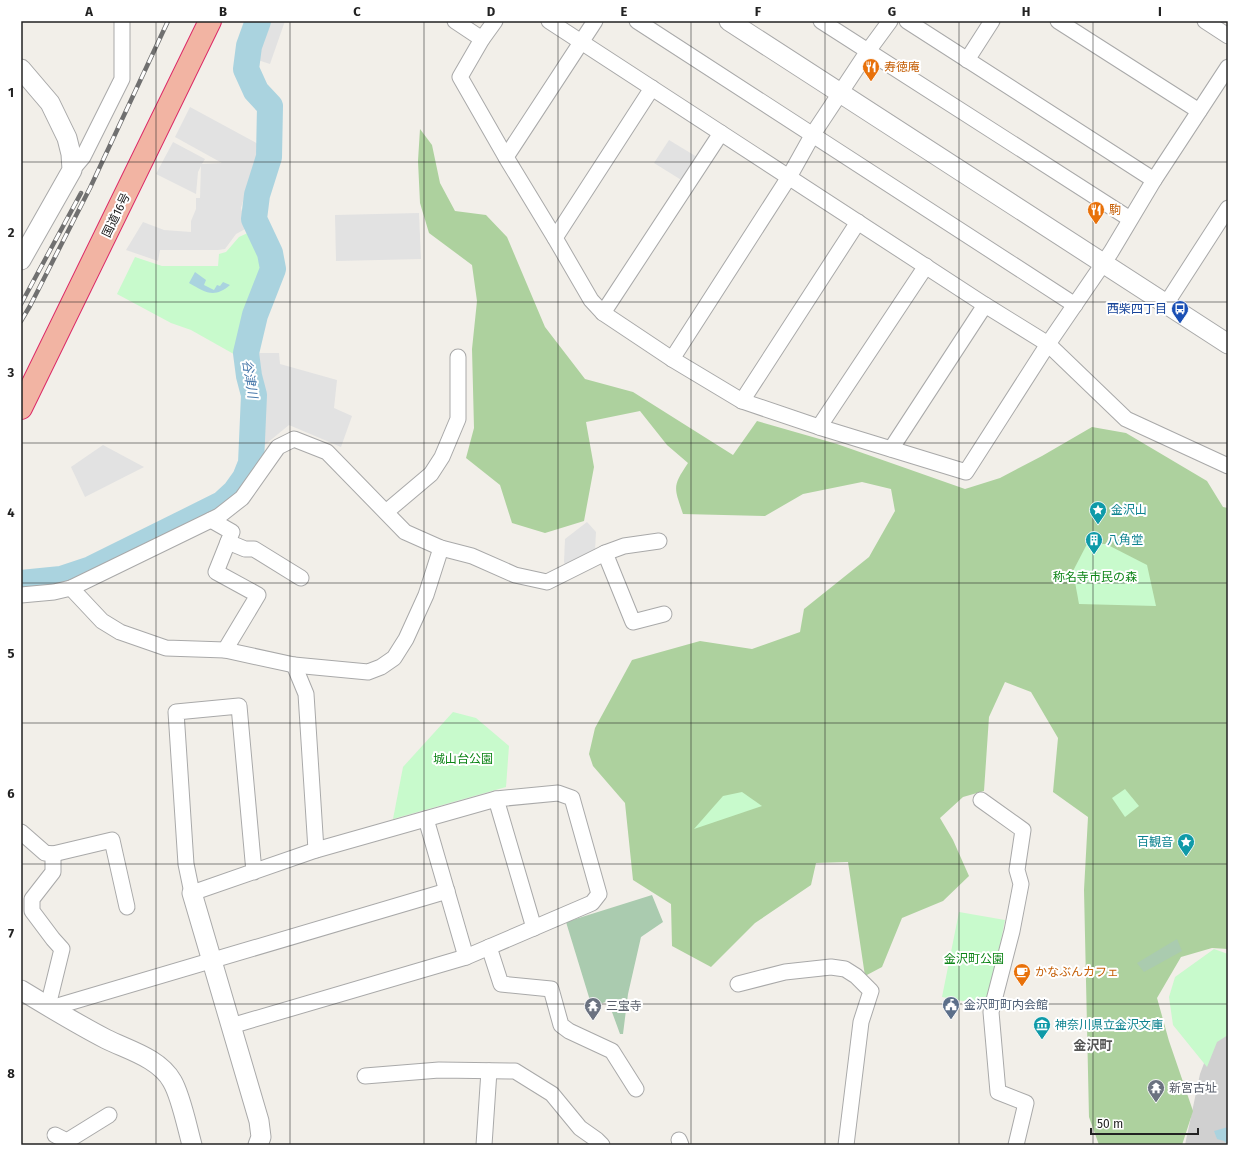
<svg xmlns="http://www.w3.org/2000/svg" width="1249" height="1166" font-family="'Fira Sans','Noto Sans JP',sans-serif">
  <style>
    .religious { fill: #d0d0d0 }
    .forest { fill: #add19e }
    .cemetery { fill: #aacbaf }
    .park { fill: #c8facc }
    .parking { fill: #e2e2e2 }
    .water { fill: #aad3df }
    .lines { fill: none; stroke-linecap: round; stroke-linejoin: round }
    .river { stroke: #aad3df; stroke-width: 26 }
    .minor-casing { stroke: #a9a9a9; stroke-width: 17 }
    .tertiary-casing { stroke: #a9a9a9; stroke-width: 21 }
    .trunk-casing { stroke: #dc2a67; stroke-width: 24 }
    .minor { stroke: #fff; stroke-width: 15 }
    .tertiary { stroke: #fff; stroke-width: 19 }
    .trunk { stroke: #f2b4a3; stroke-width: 22 }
    .rail-casing { stroke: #707070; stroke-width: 4.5 }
    .rail { stroke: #fff; stroke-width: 3; stroke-dasharray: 9; stroke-linecap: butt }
    .grid { fill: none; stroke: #222; stroke-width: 1; stroke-opacity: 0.55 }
    .labels { text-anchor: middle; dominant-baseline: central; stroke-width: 4; stroke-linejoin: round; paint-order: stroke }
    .food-label { font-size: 12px; fill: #c56008; stroke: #fff; text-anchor: start }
    .street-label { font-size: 12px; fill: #222; stroke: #fff }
    .transit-label { font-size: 12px; fill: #164399; stroke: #fff; text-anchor: end }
    .culture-label { font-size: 12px; fill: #0d838f; stroke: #fff; text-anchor: start }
    .park-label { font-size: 12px; fill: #0c8416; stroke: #fff }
    .service-label { font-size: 12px; fill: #4e5e75; stroke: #fff; text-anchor: start }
    .worship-label { font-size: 12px; fill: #5b616d; stroke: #fff; text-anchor: start }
    .water-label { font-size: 13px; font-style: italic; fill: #4a7aab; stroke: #fff }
    .neighbourhood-label { font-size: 13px; font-weight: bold; fill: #555; stroke: #fff }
    .neatline { fill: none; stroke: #222; stroke-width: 1.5 }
    .grid-label { font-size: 13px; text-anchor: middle; font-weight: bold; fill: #222 }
  </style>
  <rect width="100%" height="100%" fill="#f2efe9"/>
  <polygon class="religious" points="1228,1000 1228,1145 1185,1145 1200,1074"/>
  <path class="forest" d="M420,129l12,16 8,38 15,28 31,4 21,22 38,90 40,52 48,13 100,63 24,-34 80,23 128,45 35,-11 42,-22 50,-29 34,6 81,48 16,26 5,1v441l-16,-1 -31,9 -24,41 12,43 24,70 -11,34h-83l-10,-28 -5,-227 4,-73 -35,-25 5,-54 -27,-46 -26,-10 -16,35 -5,74 -21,6 -23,21 13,22 16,36 -26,25 -41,17 -20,49 -17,9 -17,-114 -32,1 -5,22 -56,38 -44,44 -39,-21 -1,-42 -38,-24 -8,-77 -32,-37 -4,-12 6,-26 37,-68 68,-19 52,8 48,-17 4,-23 65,-52 26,-46 -4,-22 -29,-7 -59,12 -38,22 -82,-2c-9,-27 -11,-27 5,-51l-21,-18 -27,-34 -54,11 8,45 -10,54 -39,12 -33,-10 -12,-38 -34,-27 8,-30 -2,-79 5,-48 -5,-36 -43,-32 -9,-30 -2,-42z"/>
  <g class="cemetery">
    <polygon points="652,895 663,922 641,937 628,994 623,1034 620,1034 608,1001 592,1007 566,922"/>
    <polygon points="1177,939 1182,951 1144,972 1137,963"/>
  </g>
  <g class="park">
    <polygon points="252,231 269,269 250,316 239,357 191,330 171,323 117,294 135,257 162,266 218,266 219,254 226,252 239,237"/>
    <polygon points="1087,544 1106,544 1147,565 1156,606 1079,604 1073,571"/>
    <polygon points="453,712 476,718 509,746 506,787 393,819 403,767"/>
    <polygon points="1125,789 1139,806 1125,817 1112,798"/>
    <polygon points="742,792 762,806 694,829 723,796"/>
    <polygon points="959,912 1005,920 988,1006 942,997"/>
    <polygon points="1214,949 1228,954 1228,1035 1217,1042 1207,1067 1173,1025 1169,997 1175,977"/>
  </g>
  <g class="parking">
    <polygon points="264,21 285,21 270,64 252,58"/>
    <polygon points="190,107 260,145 241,208 247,228 236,234 225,249 218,250 160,250 158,261 126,250 143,222 164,230 191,232 191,221 196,209 196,198 200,198 201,166 198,172 196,194 156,174 173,142 205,159 202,164 222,163 175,137"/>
    <polygon points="669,140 697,157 683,181 654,163"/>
    <polygon points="419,213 421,259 336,261 335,215"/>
    <polygon points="253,353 279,353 280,364 337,380 334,408 352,416 341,447 289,425 261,448 261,397"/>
    <polygon points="103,445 144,467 85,497 71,467"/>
    <polygon points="587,522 596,532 595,551 566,567 564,562 565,539"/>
  </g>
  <g class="water">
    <path d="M195,272l11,8 -2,5 10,5 3,-5 3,1 3,-4 7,3c-16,14 -25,7 -41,-2z"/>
    <polygon points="1228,1127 1228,1145 1224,1141 1217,1139 1214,1131"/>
  </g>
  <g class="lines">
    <polyline class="river" points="21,583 61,579 91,569 222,504 235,492 245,478 251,463 254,395 249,376 246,353 255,315 273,269 270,253 254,219 257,195 269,157 270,106 256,91 246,69 249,46 258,21"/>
    <defs>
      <g id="minor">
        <polyline points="455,21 482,39"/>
        <polyline points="495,21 482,39 460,77 507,159 555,238 591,300 603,313 672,359 742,401 819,427 966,472 1048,344 1111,252 1154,180 1228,67"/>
        <polyline points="549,21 985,305 1048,344 1126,419 1228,466"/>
        <polyline points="637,21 1075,305"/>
        <polyline points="821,21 1130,219"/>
        <polyline points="907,21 1154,180"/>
        <polyline points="1058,21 1199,111"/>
        <polyline points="1205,21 1228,36"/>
        <polyline points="967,60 992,21"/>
        <polyline points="506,157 595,21"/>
        <polyline points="72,170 83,157 122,79 122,21"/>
        <polyline points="555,238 652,88"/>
        <polyline points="1166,304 1228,208"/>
        <polyline points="603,313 721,133"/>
        <polyline points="672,359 789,177 813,134 868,51 890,21"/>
        <polyline points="742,401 858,222"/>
        <polyline points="819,427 926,266"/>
        <polyline points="891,449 985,305"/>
        <polyline points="386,512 431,474 442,457 458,419 458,357"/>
        <polyline points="211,520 232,532 216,572 258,595 225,650"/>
        <polyline points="228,542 245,549 254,549 301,578"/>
        <polyline points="605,553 633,622 664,614"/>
        <polyline points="71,588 102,621 120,632 166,648 225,650 294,665 368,672 381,667 394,658 406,639 426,595 441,548"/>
        <polyline points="21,595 54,592 71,588 219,516 242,498 278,447 294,439 327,452 405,532 441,548 472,556 515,575 547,582 605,553 624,546 659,541"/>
        <polyline points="294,665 306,694 316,850"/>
        <polyline points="496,799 534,928"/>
        <polyline points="981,800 1023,830 1017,870 1021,884 1012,931 991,1012 998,1092 1026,1103 1016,1145"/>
        <polyline points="426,819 466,957"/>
        <polyline points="21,832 45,853 53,854 53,872 32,899 32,911 53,939 62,949 48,1006"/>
        <polyline points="53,854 112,840 127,907"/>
        <polyline points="489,947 501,984 551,989 561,1025 569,1031 612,1051 636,1089"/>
        <polyline points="738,984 785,972 831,967 845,969 856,976 871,991 861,1022 846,1145"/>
        <polyline points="51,1008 447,891"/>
        <polyline points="231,1026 466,957 592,903 599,894 572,798 558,793 496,799 316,850 192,893 186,864 176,712 239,706 254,872"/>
        <polyline points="365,1076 439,1070 515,1071 552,1094 580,1128 597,1140 602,1145"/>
        <polyline points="55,1135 67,1141 109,1115"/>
        <polyline points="679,1140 681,1145"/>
        <polyline points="484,1145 489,1071"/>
      </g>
      <g id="tertiary">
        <polyline points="729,21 1228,344"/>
        <polyline points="21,69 50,103 67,138 71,154 72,170 21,260"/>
        <polyline points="192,893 259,1121 261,1137 258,1145"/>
        <path d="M21,990c28,17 56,34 85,49 22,11 53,19 66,42 9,15 15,46 20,64"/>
      </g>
      <polyline id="trunk" points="21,408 210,21"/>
    </defs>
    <use href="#minor" class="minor-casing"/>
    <use href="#tertiary" class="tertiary-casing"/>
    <use href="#trunk" class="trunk-casing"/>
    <use href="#minor" class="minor"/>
    <use href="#tertiary" class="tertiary"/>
    <use href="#trunk" class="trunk"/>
    <defs>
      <g id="rail">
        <polyline points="21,304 81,193"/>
        <polyline points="21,321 30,306 90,188 168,21"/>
      </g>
    </defs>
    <use href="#rail" class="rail-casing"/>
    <use href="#rail" class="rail"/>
  </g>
  <path class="grid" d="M156,21v1124M290,21v1124M424,21v1124M558,21v1124M691,21v1124M825,21v1124M959,21v1124M1093,21v1124M21,162h1207M21,302h1207M21,443h1207M21,583h1207M21,723h1207M21,864h1207M21,1004h1207"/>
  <defs>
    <symbol id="restaurant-pin" viewBox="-11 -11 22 30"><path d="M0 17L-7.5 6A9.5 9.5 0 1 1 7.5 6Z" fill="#e8710a" stroke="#fff"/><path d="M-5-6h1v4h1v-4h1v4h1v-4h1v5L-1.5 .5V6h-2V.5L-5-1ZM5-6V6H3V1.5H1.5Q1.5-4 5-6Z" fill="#fff"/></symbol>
    <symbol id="bus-pin" viewBox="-11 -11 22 30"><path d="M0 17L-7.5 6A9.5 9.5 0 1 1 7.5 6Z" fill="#1a4fb4" stroke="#fff"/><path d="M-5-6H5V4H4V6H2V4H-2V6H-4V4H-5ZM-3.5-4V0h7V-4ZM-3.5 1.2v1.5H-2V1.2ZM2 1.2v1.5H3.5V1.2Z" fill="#fff"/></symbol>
    <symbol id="sight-pin" viewBox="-11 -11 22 30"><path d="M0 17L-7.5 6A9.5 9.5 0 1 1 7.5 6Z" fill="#0f9aa8" stroke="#fff"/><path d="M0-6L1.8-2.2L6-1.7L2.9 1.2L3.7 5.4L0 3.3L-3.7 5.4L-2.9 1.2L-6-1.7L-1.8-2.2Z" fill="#fff"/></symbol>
    <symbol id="building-pin" viewBox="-11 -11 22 30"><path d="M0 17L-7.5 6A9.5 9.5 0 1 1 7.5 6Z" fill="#0f9aa8" stroke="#fff"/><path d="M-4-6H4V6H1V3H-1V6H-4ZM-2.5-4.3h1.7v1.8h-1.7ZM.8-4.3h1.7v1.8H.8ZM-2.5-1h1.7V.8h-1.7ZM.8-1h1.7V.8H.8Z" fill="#fff"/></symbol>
    <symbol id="cafe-pin" viewBox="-11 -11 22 30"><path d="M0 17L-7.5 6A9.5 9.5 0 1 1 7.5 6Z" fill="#e8710a" stroke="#fff"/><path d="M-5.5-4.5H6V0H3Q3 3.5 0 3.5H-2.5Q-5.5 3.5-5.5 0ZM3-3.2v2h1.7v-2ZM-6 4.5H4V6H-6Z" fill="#fff"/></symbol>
    <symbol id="civic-pin" viewBox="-11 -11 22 30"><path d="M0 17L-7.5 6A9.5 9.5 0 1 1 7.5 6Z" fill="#5c6f8a" stroke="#fff"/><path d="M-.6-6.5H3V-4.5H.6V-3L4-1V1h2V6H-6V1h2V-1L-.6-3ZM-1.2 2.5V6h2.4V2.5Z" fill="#fff"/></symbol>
    <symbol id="temple-pin" viewBox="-11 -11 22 30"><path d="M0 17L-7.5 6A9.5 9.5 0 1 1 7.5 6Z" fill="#6b7280" stroke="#fff"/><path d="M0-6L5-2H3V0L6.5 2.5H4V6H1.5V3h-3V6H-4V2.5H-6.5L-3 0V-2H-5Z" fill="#fff"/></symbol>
    <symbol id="museum-pin" viewBox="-11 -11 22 30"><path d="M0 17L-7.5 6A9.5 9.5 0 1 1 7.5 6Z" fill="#0f9aa8" stroke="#fff"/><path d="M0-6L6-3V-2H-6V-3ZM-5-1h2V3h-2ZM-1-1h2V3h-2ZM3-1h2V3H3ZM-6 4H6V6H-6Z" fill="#fff"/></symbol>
  </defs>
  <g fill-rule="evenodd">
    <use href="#restaurant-pin" x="861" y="57" width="20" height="27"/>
    <use href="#restaurant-pin" x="1086" y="200" width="20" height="27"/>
    <use href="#bus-pin" x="1170" y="299" width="20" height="27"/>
    <use href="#sight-pin" x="1088" y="500" width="20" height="27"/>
    <use href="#building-pin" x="1084" y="530" width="20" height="27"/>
    <use href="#sight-pin" x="1176" y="832" width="20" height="27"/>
    <use href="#cafe-pin" x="1012" y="962" width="20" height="27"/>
    <use href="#civic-pin" x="941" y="995" width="20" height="27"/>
    <use href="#temple-pin" x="583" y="996" width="20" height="27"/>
    <use href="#museum-pin" x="1032" y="1015" width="20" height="27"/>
    <use href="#temple-pin" x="1146" y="1078" width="20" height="27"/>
  </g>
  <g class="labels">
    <g class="food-label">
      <text x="884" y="67">寿徳庵</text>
      <text x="1109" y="210">駒</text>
      <text x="1035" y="972">かなぶんカフェ</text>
    </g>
    <g class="street-label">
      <text transform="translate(116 215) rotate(-64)">国道16号</text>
    </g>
    <g class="transit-label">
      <text x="1167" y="309">西柴四丁目</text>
    </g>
    <g class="culture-label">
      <text x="1111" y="510">金沢山</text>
      <text x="1107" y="540">八角堂</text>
      <text x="1173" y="842" text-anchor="end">百観音</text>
      <text x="1055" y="1025">神奈川県立金沢文庫</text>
    </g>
    <g class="park-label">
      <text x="1095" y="577">称名寺市民の森</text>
      <text x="463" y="759">城山台公園</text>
      <text x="974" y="959">金沢町公園</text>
    </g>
    <g class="service-label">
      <text x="964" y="1005">金沢町町内会館</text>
    </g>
    <g class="worship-label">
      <text x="606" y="1006">三宝寺</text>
      <text x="1169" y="1088">新宮古址</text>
    </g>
    <g class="water-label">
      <text transform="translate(250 379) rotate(81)">谷津川</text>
    </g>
    <g class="neighbourhood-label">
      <text x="1093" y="1045">金沢町</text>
    </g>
  </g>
  <rect width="1249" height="1166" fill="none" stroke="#ffffff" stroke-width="44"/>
  <path d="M1091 1128v6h107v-6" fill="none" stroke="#222222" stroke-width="2"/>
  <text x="1097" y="1128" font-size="12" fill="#222222" stroke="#ffffff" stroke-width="3" paint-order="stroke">50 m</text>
  <rect x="22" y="22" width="1205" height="1122" class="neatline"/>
  <g class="grid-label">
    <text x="89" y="16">A</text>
    <text x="223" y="16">B</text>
    <text x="357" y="16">C</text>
    <text x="491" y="16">D</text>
    <text x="624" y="16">E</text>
    <text x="758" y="16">F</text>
    <text x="892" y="16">G</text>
    <text x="1026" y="16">H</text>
    <text x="1160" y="16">I</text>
    <text x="11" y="97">1</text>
    <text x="11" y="237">2</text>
    <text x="11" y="377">3</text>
    <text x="11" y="517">4</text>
    <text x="11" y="658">5</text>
    <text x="11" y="798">6</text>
    <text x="11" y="938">7</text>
    <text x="11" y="1078">8</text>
  </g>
</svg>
